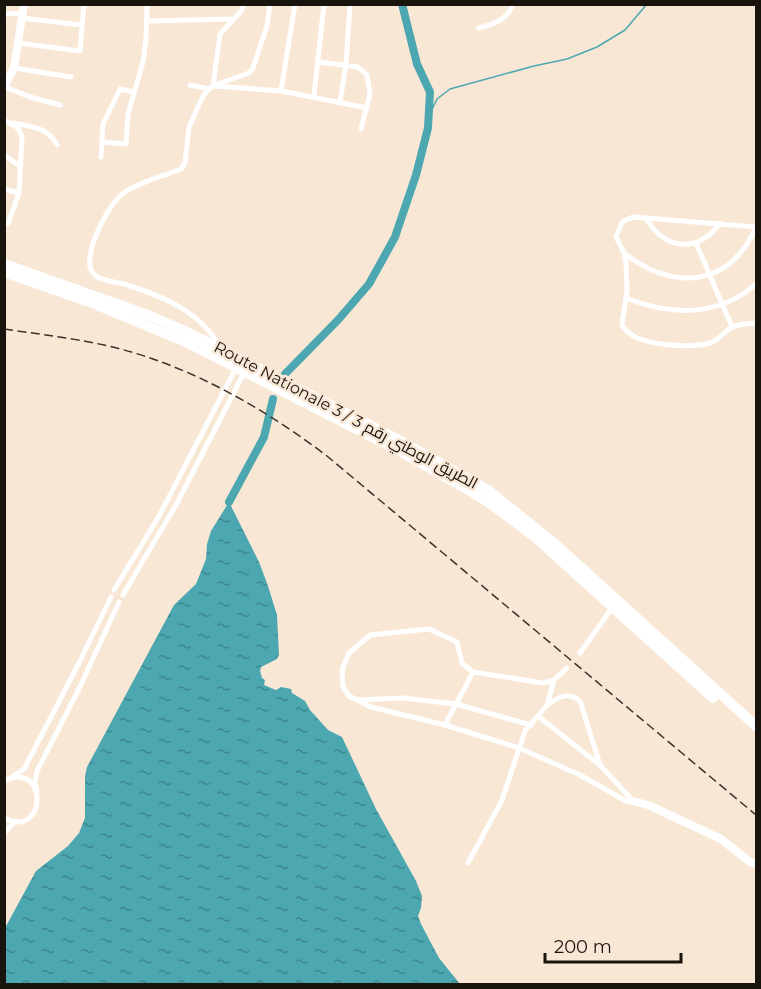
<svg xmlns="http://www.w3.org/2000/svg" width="761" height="989" font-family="Montserrat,Cairo,sans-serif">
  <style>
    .water { fill: url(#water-ripples) }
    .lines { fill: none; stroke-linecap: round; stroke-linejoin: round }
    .stream { stroke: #4ca7b0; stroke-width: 1.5 }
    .river { stroke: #4ca7b0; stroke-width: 8 }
    .street { stroke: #fff; stroke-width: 5 }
    .secondary { stroke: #fff; stroke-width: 8 }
    .highway { stroke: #fff; stroke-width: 10 }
    .rail { stroke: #3a322b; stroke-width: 1.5; stroke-dasharray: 9 4.5; stroke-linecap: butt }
    .labels { text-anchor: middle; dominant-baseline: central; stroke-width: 5; stroke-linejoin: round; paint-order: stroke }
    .street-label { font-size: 16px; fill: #1a140f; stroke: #f9e7d6 }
  </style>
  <defs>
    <pattern id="water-ripples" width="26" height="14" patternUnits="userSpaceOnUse" patternTransform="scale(1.5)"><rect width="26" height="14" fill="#4ca7b0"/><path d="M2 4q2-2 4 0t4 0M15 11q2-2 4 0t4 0" fill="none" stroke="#3e878e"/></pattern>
  </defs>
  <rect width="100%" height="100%" fill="#f9e7d6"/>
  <polygon class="water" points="229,502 259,562 268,586 277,615 279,655 277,659 261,667 260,671 262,678 265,680 264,685 276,690 281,687 291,689 292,693 305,701 310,710 328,730 342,737 376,809 416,881 422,896 421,908 418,916 421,924 439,958 460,984 5,984 5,928 36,871 68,846 79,833 85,818 85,776 87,767 174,605 196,584 206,559 207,544 211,531"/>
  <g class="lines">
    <polyline class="stream" points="428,118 437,99 450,89 534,66 567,59 597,47 625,30 647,4"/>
    <g class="river">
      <polyline points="285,374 338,320 369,284 395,237 416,175 428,128 430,92 417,64 402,4"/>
      <polyline points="229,502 264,437 273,399"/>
    </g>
    <g class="street">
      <polyline points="4,14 22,13"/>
      <polyline points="22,18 81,25"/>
      <polyline points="147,21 232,19"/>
      <path d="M479,28c14,-4 29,-8 34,-24"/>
      <polyline points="18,43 80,51 84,4"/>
      <polyline points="319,62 358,67 367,75 370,94 361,129"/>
      <polyline points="14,68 71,77"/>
      <polyline points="190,85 209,89"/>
      <polyline points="213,86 220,34 242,10 243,4"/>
      <polyline points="215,86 281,91 367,108"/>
      <polyline points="5,87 30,97 60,105"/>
      <polyline points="281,91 295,4"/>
      <polyline points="314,96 324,4"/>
      <polyline points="340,102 346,64 350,4"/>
      <polyline points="4,120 17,127 22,136 19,193 8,224"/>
      <path d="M14,123c18,4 34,4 43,22"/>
      <polyline points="102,142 126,144 128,114 143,62 146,39 147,4"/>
      <polyline points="4,155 20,166"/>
      <polyline points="101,157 103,124 120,89 133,92"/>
      <polyline points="4,189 19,193"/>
      <path d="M646,218c18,32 52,36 74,5"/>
      <polyline points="696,243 732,327"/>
      <path d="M624,253c49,38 105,35 132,-26l-123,-10 -11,5 -6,15 8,16 2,10 1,28 -5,33c7,22 69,25 88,19 8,-3 12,-9 19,-14 8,-6 18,-5 27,-6"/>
      <path d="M626,298c45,18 93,19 130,-14"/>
      <path d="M219,345c-21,-35 -57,-49 -95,-61 -9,-2 -18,-3 -27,-7 -4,-4 -7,-6 -7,-11 -3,-20 19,-63 35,-74 17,-11 38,-16 56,-23l4,-6 4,-36 14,-31 6,-7 6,-4 34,-12 4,-5 14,-42 3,-22"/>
      <polyline points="114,590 158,518 236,368"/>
      <polyline points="123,595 177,503 245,371"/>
      <polyline points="580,653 612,608"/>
      <polyline points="554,680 543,683 473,672 462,663 457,642 429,629 370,635 349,653 342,670 343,687 349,696 371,707 445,725 519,748 580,775 626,801 633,801"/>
      <polyline points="357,700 403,698 456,704 531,725"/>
      <path d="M547,705c12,-8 20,-14 33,-4l20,64"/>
      <polyline points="539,717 601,766 633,801"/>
      <polyline points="445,725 473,672"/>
      <polyline points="9,779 24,769 79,663 111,597"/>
      <path d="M4,781c44,-22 44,59 0,37"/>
      <polyline points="37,792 35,782 37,771 79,689 119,602"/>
      <polyline points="4,833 16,821"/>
      <polyline points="468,863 502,800 525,731 547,705 554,680 567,668"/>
    </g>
    <g class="secondary">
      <polyline points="4,87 14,68 24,4"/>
      <polyline points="633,801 648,805 721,839 750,862 756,864"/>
    </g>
    <g class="highway">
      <polyline points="4,264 148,315 185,331 403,442 488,490 554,543 756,726"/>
      <polyline points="4,272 92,303 188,343 394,448 470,491 491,504 535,537 713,698"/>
    </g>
    <path class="rail" d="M4,329c34,5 67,9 100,16 81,18 157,61 223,111l429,359"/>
  </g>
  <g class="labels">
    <g class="street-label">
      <text transform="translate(346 415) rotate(28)">Route Nationale 3 / الطريق الوطني رقم 3</text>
    </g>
  </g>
  <rect width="761" height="989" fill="none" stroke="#1a140f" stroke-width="12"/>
  <path d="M545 953v9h136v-9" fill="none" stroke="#1a140f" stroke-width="3"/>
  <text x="554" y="953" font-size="18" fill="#1a140f" stroke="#f9e7d6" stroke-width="4.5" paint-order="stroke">200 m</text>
</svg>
